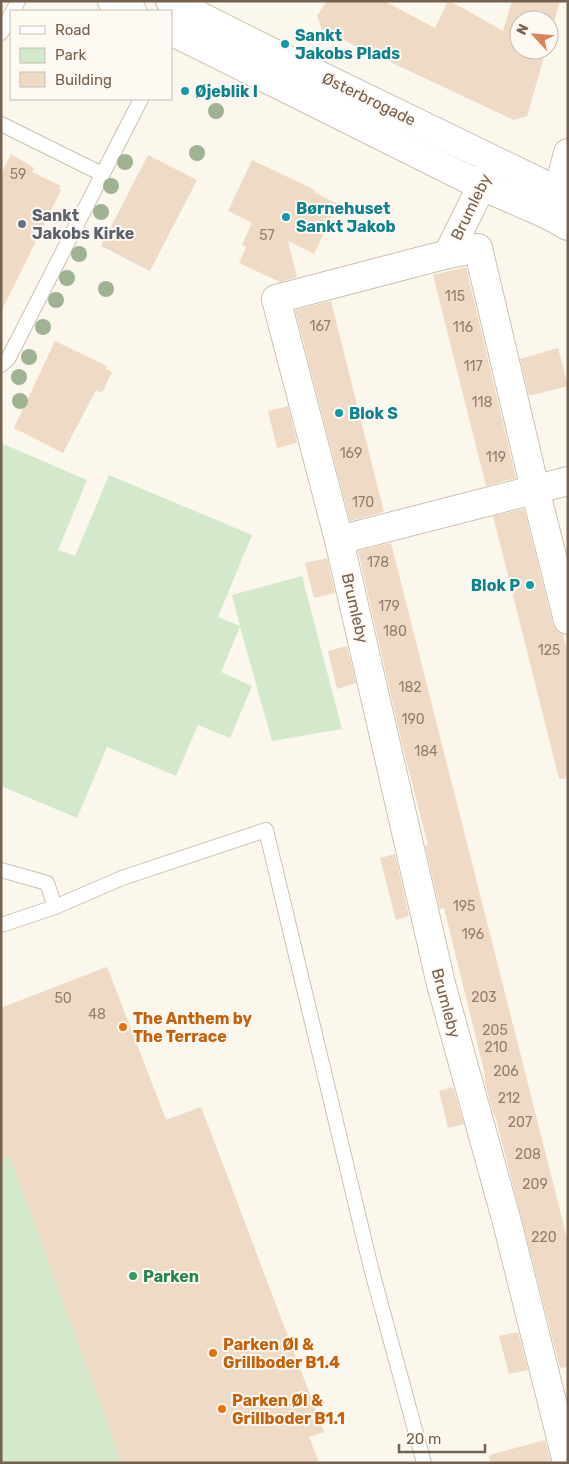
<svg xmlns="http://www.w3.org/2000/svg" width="569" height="1464" font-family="Rubik,sans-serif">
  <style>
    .green { fill: #d4e9cb }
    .building { fill: #efdac6 }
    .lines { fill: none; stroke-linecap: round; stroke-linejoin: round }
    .lane-casing { stroke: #cdc0b2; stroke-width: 16 }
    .street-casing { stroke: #cdc0b2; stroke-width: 30 }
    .secondary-casing { stroke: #d0c1b0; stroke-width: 30 }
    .lane { stroke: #fff; stroke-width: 14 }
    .street { stroke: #fff; stroke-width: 28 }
    .secondary { stroke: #fff; stroke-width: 28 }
    .tree { fill: #9fb292 }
    .culture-dot { fill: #0f9aa8; stroke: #fefaf3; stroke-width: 2 }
    .worship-dot { fill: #6b7280; stroke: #fefaf3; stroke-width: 2 }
    .food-dot { fill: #e8710a; stroke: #fefaf3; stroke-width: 2 }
    .leisure-dot { fill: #2e9e5b; stroke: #fefaf3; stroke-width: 2 }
    .labels { text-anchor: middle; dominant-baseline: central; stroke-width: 4; stroke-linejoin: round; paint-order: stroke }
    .number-label { font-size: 14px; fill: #947f6e }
    .culture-label { font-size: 16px; font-weight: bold; fill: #0d838f; stroke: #fefaf3; text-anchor: start }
    .street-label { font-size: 16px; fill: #756150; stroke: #fefaf3 }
    .worship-label { font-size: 16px; font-weight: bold; fill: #5b616d; stroke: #fefaf3; text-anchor: start }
    .food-label { font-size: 16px; font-weight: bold; fill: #c56008; stroke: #fefaf3; text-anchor: start }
    .leisure-label { font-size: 16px; font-weight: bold; fill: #27864d; stroke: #fefaf3; text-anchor: start }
  </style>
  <rect width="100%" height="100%" fill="#fbf7ec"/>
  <g class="green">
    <polygon points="1,443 87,480 58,550 75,556 109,475 252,535 218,617 240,626 232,595 302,576 342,729 272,741 240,627 221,672 252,686 230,738 198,725 176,776 107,747 77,818 1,786"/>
    <polygon points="107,967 166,1120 201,1107 324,1432 309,1437 319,1463 1,1463 1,1008"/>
  </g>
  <g class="building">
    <polygon points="327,1 384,1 435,28 448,1 450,1 503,31 512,1 560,1 549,40 549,20 519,20 519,50 546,50 527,116 514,120 322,30 317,16"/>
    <polygon points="11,154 34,168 32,172 61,186 59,189 61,190 1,312 1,174"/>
    <polygon points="148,155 197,180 150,271 101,246"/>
    <polygon points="252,160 315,190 314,192 338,204 314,254 288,241 297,277 280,282 239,263 246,247 242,245 252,223 228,211"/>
    <polygon points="466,267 516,478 486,486 433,275"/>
    <polygon points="331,301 384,512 350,521 295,310"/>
    <polygon points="55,341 107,366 106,369 112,372 102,393 96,390 63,453 14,428"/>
    <polygon points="558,348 568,386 529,396 520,359"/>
    <polygon points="288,406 297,443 277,448 268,411"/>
    <polygon points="524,509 553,624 556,630 563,635 568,654 568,778 559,779 493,516"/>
    <polygon points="391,543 568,1242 568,1367 560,1368 495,1115 494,1116 484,1079 486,1079 444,908 440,909 425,846 428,845 403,748 358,551"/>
    <polygon points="327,558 335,593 314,598 305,563"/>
    <polygon points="347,646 356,683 337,689 328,651"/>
    <polygon points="395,854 409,916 396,920 380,858"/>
    <polygon points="107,967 166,1120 201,1107 324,1432 309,1437 319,1463 122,1463 10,1157 1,1161 1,1008"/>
    <polygon points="453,1087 464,1124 448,1128 439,1091"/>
    <polygon points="518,1332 528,1370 509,1374 499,1336"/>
    <polygon points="545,1440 551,1461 545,1463 490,1463 489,1455"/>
  </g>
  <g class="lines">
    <defs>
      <g id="lane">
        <polyline points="13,11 18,1"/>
        <polyline points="1,33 11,14"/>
        <polyline points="1,124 102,174"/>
        <polyline points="1,365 8,359 141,99"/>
        <polyline points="1,870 47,883 55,907"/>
        <polyline points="1,925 55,907 122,878 266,830 371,1268 424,1463"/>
      </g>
      <g id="street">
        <polyline points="492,165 448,254 276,299 339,540 441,984 507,1222 567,1462"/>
        <polyline points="549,211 558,191 568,153"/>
        <polyline points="448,254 478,248 535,489 568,620"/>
        <polyline points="339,540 568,481"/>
      </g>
      <g id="secondary">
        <polyline points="112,1 132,11"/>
        <polyline points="170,1 267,50 568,196"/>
        <polyline points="171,31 482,186 548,215 568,226"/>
      </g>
    </defs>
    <use href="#lane" class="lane-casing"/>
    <use href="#street" class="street-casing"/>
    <use href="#secondary" class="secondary-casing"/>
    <use href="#lane" class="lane"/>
    <use href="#street" class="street"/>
    <use href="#secondary" class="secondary"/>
  </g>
  <g class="tree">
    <circle cx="216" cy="111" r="8"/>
    <circle cx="197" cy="153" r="8"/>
    <circle cx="125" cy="162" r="8"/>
    <circle cx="111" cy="186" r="8"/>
    <circle cx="101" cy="212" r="8"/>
    <circle cx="79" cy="254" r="8"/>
    <circle cx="67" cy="278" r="8"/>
    <circle cx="106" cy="289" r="8"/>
    <circle cx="56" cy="300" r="8"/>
    <circle cx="43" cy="327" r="8"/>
    <circle cx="29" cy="357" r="8"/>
    <circle cx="19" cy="377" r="8"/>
    <circle cx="20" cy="401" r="8"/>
  </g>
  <g class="culture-dot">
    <circle cx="285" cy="44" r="5"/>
    <circle cx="185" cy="91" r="5"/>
    <circle cx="286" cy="217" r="5"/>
    <circle cx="339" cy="413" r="5"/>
    <circle cx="530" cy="585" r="5"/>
  </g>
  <circle class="worship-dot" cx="22" cy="224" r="5"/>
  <g class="food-dot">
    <circle cx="123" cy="1027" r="5"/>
    <circle cx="213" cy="1353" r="5"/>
    <circle cx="222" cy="1409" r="5"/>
  </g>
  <circle class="leisure-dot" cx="133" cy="1276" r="5"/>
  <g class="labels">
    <g class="number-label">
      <text x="18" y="174">59</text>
      <text x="267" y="235">57</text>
      <text x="455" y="296">115</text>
      <text x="320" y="326">167</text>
      <text x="463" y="327">116</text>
      <text x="473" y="366">117</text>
      <text x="482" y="402">118</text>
      <text x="351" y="453">169</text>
      <text x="496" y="457">119</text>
      <text x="363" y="502">170</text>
      <text x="378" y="562">178</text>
      <text x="389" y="606">179</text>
      <text x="395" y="631">180</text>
      <text x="549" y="650">125</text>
      <text x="410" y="687">182</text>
      <text x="413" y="719">190</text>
      <text x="426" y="751">184</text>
      <text x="464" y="906">195</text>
      <text x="473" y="934">196</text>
      <text x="484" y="997">203</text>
      <text x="63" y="998">50</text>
      <text x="97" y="1014">48</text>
      <text x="495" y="1030">205</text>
      <text x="496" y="1047">210</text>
      <text x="506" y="1071">206</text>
      <text x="509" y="1098">212</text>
      <text x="520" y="1122">207</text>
      <text x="528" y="1154">208</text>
      <text x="535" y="1184">209</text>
      <text x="544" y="1237">220</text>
    </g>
    <g class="culture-label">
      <text x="295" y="35">Sankt<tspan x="295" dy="18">Jakobs Plads</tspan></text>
      <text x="195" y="91">Øjeblik I</text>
      <text x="296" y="208">Børnehuset<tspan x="296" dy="18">Sankt Jakob</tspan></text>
      <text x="349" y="413">Blok S</text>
      <text x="520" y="585" text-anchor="end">Blok P</text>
    </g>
    <g class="street-label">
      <text transform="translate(369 99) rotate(26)">Østerbrogade</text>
      <text transform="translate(471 207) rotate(-64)">Brumleby</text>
      <text transform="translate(355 608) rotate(77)">Brumleby</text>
      <text transform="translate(446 1003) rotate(75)">Brumleby</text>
    </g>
    <g class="worship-label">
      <text x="32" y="215">Sankt<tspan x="32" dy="18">Jakobs Kirke</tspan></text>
    </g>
    <g class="food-label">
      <text x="133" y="1018">The Anthem by<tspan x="133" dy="18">The Terrace</tspan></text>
      <text x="223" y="1344">Parken Øl &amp;<tspan x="223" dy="18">Grillboder B1.4</tspan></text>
      <text x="232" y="1400">Parken Øl &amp;<tspan x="232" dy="18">Grillboder B1.1</tspan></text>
    </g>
    <g class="leisure-label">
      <text x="143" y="1276">Parken</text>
    </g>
  </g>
  <rect width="569" height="1464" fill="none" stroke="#756150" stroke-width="5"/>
  <rect x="10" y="10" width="162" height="90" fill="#fefaf3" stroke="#c7bdb2"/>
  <rect x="20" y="26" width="25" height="8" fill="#ffffff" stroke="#c7bdb2"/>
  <text x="55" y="35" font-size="15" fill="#756150">Road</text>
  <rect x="20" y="48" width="25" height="15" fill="#d4e9cb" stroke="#c7bdb2"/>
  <text x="55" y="60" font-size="15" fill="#756150">Park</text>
  <rect x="20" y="72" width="25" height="15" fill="#efdac6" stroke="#c7bdb2"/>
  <text x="55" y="85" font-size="15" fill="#756150">Building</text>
  <g transform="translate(534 35) rotate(296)"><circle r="24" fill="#fefaf3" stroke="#c7bdb2"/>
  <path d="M0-4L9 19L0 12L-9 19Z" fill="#da845d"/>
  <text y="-8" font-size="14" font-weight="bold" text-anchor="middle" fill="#756150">N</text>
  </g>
  <path d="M399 1444v8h86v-8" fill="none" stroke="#756150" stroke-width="2.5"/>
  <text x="406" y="1444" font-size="15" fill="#756150" stroke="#fefaf3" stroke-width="4" paint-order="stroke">20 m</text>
</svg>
